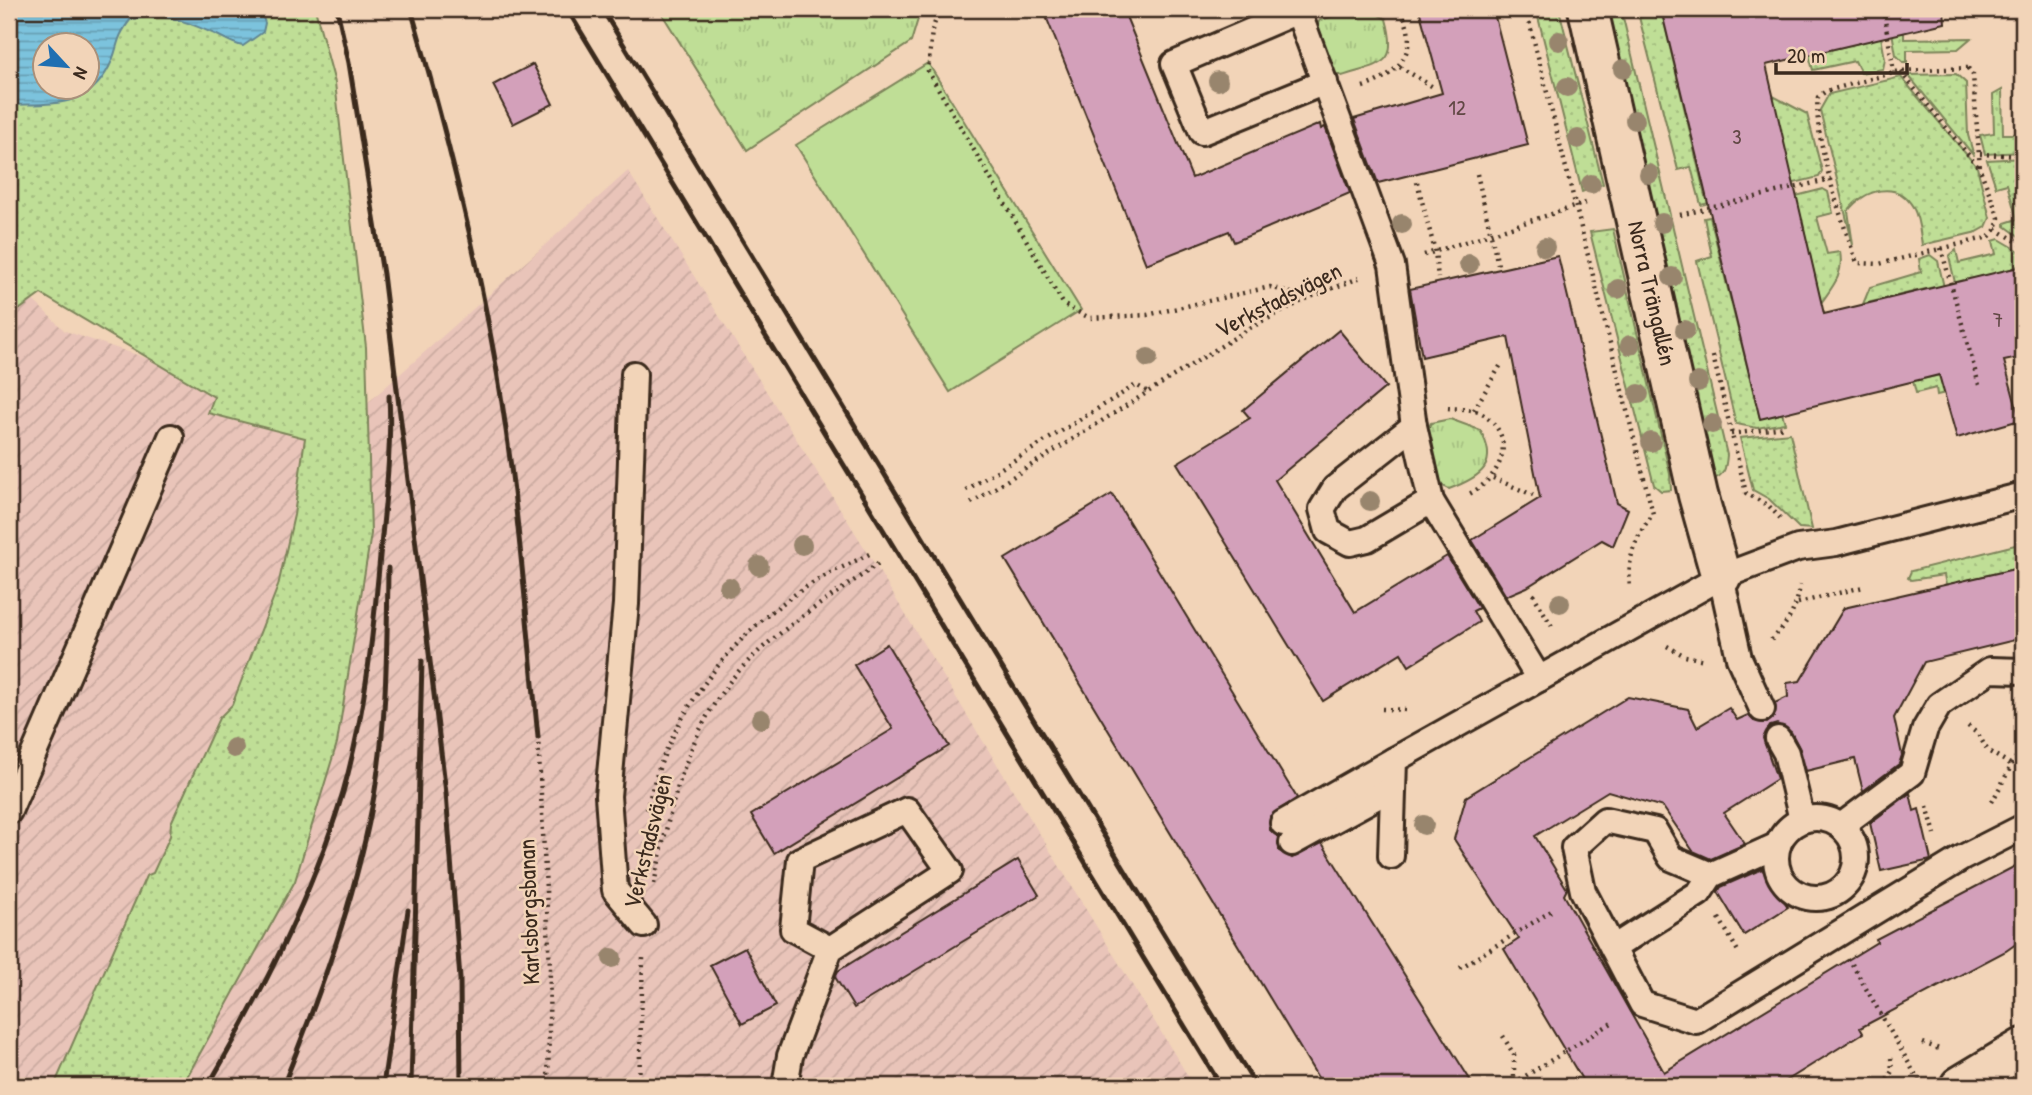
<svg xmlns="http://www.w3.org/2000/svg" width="2032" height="1095" font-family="'Patrick Hand',sans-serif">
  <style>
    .industrial { fill: url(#industrial-furrows) }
    .grass { fill: url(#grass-dots); stroke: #7d845a; stroke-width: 2; fill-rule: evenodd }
    .park { fill: url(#park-tufts); stroke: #7d845a; stroke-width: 2 }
    .pitch { fill: #bfde96; stroke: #7d845a; stroke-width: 2 }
    .water { fill: url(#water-rules); stroke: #628691; stroke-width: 2; fill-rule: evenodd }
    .building { fill: #d3a0ba; stroke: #3b2a1e; stroke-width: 2 }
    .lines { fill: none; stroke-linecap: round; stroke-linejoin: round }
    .service-casing { stroke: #3b2a1e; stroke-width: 30 }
    .minor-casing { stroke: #3b2a1e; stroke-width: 44 }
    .path { stroke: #3b2a1e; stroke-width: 4.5; stroke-dasharray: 2 5; stroke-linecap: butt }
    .service { stroke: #f2d4b8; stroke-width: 24 }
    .minor { stroke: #f2d4b8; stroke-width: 38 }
    .rail { stroke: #3b2a1e; stroke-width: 5 }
    .tree { fill: #98856d }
    .labels { text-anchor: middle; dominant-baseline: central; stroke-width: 5; stroke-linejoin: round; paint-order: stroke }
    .number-label { font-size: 21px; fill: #614845 }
    .street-label { font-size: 24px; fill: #3b2a1e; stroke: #f2d4b8 }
  </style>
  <defs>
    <pattern id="industrial-furrows" width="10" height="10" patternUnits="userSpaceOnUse" patternTransform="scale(1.75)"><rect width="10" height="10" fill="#e9c4b9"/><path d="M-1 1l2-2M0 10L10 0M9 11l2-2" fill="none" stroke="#c9a99f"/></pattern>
    <pattern id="grass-dots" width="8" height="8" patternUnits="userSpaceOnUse" patternTransform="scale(1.75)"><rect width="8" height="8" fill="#bfde96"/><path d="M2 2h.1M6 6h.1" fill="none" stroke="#a5bf81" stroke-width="1.8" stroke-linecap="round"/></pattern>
    <pattern id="park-tufts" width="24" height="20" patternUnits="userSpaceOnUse" patternTransform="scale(1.75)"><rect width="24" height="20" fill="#bfde96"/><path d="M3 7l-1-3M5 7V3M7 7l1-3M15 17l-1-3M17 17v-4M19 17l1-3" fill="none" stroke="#a5bf81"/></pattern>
    <pattern id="water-rules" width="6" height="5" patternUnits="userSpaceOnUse" patternTransform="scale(1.75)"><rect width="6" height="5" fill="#7cc3dd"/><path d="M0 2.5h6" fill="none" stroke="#679fb3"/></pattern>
  </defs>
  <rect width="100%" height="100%" fill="#f2d4b8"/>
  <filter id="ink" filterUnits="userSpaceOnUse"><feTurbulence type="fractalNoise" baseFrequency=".0143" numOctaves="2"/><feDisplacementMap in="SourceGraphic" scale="14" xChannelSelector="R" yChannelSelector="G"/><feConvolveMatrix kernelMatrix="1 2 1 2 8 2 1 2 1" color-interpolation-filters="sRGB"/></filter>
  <g filter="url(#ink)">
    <polygon class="industrial" points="628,171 866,550 1194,1086 9,1086 9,277 65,331 344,424"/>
    <g class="grass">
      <path d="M9,9h306l20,74 31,264 5,187 -34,209 -42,138 -113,205h-128l92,-210 7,-3 17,-37 1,-13 48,-105 13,-13 46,-119 16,-71 11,-77 -97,-25 6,-16 -173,-103 -32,23zM46,46h42v42h-42z"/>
      <polygon points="1536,9 1559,9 1603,184 1582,192"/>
      <path d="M1599,9h22l106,446c-1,13 -2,21 -16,25z"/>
      <polygon points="1637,9 1661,9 1705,196 1752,185 1753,192 1701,205 1691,167 1678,170"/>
      <polygon points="1868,9 1876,9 1885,59 1883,69 1861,73 1855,61 1813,70 1809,55 1875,39"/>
      <polygon points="1888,9 1904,9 1904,39 1971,38 1958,49 1907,50 1907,62 1903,62 1896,55"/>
      <polygon points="1956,74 1966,83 1968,135 1974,156 1908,75"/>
      <path d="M1901,77l76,90 13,51 -4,9 -9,5 -55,13c-2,-13 -3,-27 -9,-38 -16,-28 -50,-17 -65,4l5,34 -33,-135 9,-16z"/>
      <polygon points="2002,90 2003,134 2023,134 2023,152 1985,154 1980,135 1994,133 1993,95"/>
      <polygon points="1773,96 1807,114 1822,171 1819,177 1762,191"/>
      <polygon points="2023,158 2023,239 2005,226 2005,223 2017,219 2007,184 1996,187 1987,160"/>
      <path d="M1823,189l5,3 5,21 -16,4 10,37 13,-2c4,22 -6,33 -19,51l-25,-107z"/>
      <polygon points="1710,217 1760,418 1782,413 1785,423 1757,428 1736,424 1697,261 1712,256 1704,218"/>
      <polygon points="1613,229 1670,474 1671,490 1661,491 1654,485 1590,232"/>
      <polygon points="1999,239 2023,253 2023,266 1964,281 1978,385 1949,256 1956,250 1959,263 1996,254 1993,241"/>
      <polygon points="1930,255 1938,261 1967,388 1937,395 1936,388 1916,393 1913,381 1954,372 1934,287 1863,304 1870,287 1921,272 1919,259"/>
      <polygon points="1790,433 1812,529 1799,528 1769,499 1753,490 1740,438"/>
      <polygon points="2023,543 2023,567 1946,585 1944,575 1911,580 1908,578 1911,571"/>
    </g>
    <g class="park">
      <polygon points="659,9 921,9 911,42 747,150"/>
      <path d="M1356,9h12l18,10c13,47 -4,44 -44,57l-13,-5 -15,-41 6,-10z"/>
      <path d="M1450,419l30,11c20,35 1,47 -31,59l-8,-4 -14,-55 4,-7z"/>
    </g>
    <polygon class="pitch" points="928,63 1081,310 950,392 796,145"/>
    <path class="water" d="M9,9h251l5,14 -2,9 -20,14c-11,-2 -17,-7 -26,-11 -33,-14 -49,-23 -86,-16 -17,21 -12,29 -22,48 -21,42 -58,36 -99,38zM46,46h42v42h-42z"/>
    <g class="building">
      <polygon points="1043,9 1123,9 1192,178 1320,124 1321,129 1325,127 1350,193 1234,242 1229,231 1146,264"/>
      <polygon points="1419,9 1493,9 1528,145 1378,183 1354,119 1442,93"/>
      <polygon points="1661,9 1944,9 1945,23 1766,65 1824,314 2023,266 2023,357 2004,361 2020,420 1957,438 1939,375 1760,419"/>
      <polygon points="533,64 553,104 513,124 493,85"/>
      <polygon points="1558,256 1617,503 1628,509 1613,546 1602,540 1527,587 1506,596 1472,540 1540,498 1508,337 1422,357 1410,289"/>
      <polygon points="1339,330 1386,387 1275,480 1355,612 1447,556 1479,608 1473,611 1479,622 1409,666 1401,653 1323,701 1177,463 1250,418 1243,410"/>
      <polygon points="1112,494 1297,798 1270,816 1270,830 1279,837 1279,851 1292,858 1322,843 1474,1086 1323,1086 1005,559"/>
      <polygon points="2023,567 2023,638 1924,662 1894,718 1902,755 1899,764 1863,791 1855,759 1806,771 1800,749 1791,732 1777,724 1770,726 1763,738 1777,779 1724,813 1745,844 1711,859 1693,851 1663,807 1608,791 1535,836 1567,889 1564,895 1664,1072 1877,942 1876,939 2023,862 2023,939 2006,951 1860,1028 1863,1033 1778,1086 1586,1086 1504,949 1519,939 1454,839 1466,797 1628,697 1688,709 1697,727 1729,708 1737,720 1748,715 1754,721 1767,723 1774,717 1775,703 1788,697 1787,683 1800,681 1844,608"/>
      <polygon points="887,644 949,746 774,853 751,815 893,729 854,665"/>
      <polygon points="1910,793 1914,811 1919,809 1931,860 1881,871 1870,823"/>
      <polygon points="1018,860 1039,895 854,1008 835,977 838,971"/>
      <polygon points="1762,869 1788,907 1744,935 1718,892 1721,887"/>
      <polygon points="745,947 776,1006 742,1024 710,965"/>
    </g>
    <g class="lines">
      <defs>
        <g id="service">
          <polyline points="1325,82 1202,132 1174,64 1298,11 1392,265 1414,426 1431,501 1539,679"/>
          <polyline points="634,374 626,604 608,796 615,890 644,925"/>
          <polyline points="1414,426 1335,488 1322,509 1328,531 1350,543 1367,539 1431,501"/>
          <polyline points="1721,577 1739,658 1762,709"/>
          <polyline points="1778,739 1786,753 1802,820"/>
          <polyline points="9,811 171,437"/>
          <circle cx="1816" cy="858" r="40"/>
          <polyline points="1283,823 1394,760"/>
          <polyline points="1841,826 1912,773 1925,729 1939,705 1990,670 2023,671"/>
          <polyline points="1292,843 1392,788"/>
          <polyline points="1778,845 1711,875 1671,858 1655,831 1605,820 1574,848 1583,891 1642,1004 1696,1021 1962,858 2023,827"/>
          <polyline points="1391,856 1394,760 1721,577 1798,548 1836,543 2023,495"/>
          <polyline points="1613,948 1699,893 1711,875"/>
          <polyline points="785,1086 790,1056 830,949 950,871 907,810 800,860 793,929 830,949"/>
        </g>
        <g id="minor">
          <polyline points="1588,9 1698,495 1721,577"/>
          <polyline points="1960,1086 2023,1048"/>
        </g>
      </defs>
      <use href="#service" class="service-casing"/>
      <use href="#minor" class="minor-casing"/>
      <g class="path">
        <polyline points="940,9 932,30 928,71 1064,305 1090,318 1147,315 1270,287 1308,298"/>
        <path d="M1526,9l127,505c-18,23 -26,44 -23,74"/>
        <polyline points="1883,9 1894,72"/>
        <polyline points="1400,67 1433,87"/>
        <path d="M1968,68l5,7 7,94 19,49 -3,11 -7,8 -110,27 -22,-1c-14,-38 -45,-129 -39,-166l8,-6 74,-20z"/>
        <polyline points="1901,72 1979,168"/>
        <path d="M1363,87c37,-12 60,-41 36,-78"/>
        <polyline points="1980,154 2023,156"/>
        <polyline points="1477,174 1498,265"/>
        <polyline points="1417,182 1435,251 1438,278"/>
        <polyline points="1680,215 1831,179"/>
        <polyline points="1996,229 2023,245"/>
        <polyline points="1941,248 1979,385"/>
        <polyline points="1424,255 1589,202"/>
        <polyline points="1713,356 1746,493 1769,506 1780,518"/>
        <path d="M1448,408c12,1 27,0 37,8 34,24 14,63 -16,78"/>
        <polyline points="1474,410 1502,363"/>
        <polyline points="1731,434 1785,427"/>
        <polyline points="1493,478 1533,495"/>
        <polyline points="966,490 1136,385 1148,392"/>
        <polyline points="971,503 1250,328 1308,298 1359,278"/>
        <polyline points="1533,594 1554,630"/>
        <polyline points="1798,603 1863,587"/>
        <path d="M1771,640c17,-16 26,-32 29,-55"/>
        <polyline points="1667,646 1685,656 1705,660"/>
        <polyline points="1382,709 1408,710"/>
        <polyline points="1968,726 1978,734 1988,751 2012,765"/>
        <polyline points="538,737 550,966 548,1086"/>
        <polyline points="1992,802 2023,744"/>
        <polyline points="1927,806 1935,834"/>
        <path d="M647,810c19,-90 82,-174 159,-223 21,-14 45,-23 67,-35"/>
        <path d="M654,884c15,-69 29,-138 71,-196 35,-49 105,-89 154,-125"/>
        <polyline points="1719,918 1739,953"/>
        <polyline points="1852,964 1919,1081"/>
        <polyline points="1460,968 1553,910"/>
        <polyline points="1503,1036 1514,1055 1514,1086"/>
        <polyline points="1923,1043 1939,1049"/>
        <polyline points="1514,1083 1615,1021"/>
        <polyline points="639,1086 643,958"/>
        <polyline points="1884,1086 1892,1071 1891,1057"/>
      </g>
      <use href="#service" class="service"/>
      <use href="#minor" class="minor"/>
      <g class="rail">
        <polyline points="337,9 349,63 383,274 446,793 460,979 461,1086"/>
        <path d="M411,9c31,108 60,218 80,329 25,132 34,266 47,399"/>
        <polyline points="567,9 1221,1086"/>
        <polyline points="602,9 1256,1086"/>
        <path d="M208,1086c54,-93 104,-190 135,-294 22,-77 30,-157 37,-236 5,-53 12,-107 9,-160"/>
        <path d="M283,1086c36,-89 71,-184 89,-279 15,-78 15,-159 16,-239"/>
        <polyline points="383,1086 408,910"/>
        <polyline points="411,1086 422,661"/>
      </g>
    </g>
    <g class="tree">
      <circle cx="1559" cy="41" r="10"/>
      <circle cx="1623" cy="69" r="10"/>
      <circle cx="1218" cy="81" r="10"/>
      <circle cx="1567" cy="87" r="10"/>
      <circle cx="1635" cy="120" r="10"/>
      <circle cx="1578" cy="139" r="10"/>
      <circle cx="1649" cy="174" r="10"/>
      <circle cx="1591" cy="184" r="10"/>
      <circle cx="1662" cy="223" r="10"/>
      <circle cx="1402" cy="224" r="10"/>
      <circle cx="1545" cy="247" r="10"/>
      <circle cx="1469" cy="264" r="10"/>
      <circle cx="1672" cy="277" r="10"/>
      <circle cx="1618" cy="289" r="10"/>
      <circle cx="1685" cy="330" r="10"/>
      <circle cx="1630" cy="345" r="10"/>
      <circle cx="1148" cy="358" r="10"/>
      <circle cx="1698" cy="382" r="10"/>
      <circle cx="1639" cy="394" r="10"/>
      <circle cx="1712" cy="424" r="10"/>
      <circle cx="1651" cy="442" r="10"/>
      <circle cx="1370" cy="501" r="10"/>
      <circle cx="802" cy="545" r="10"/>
      <circle cx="759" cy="566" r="10"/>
      <circle cx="729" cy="587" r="10"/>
      <circle cx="1560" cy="603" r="10"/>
      <circle cx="761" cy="719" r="10"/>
      <circle cx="234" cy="748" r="10"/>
      <circle cx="1424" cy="825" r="10"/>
      <circle cx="612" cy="958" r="10"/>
    </g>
  </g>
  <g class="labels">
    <g class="number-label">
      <text x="1457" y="107">12</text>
      <text x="1737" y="136">3</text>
      <text x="1998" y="319">7</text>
    </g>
    <g class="street-label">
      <text transform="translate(1653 293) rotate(77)">Norra Trängallén</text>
      <text transform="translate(1278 299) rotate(-27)">Verkstadsvägen</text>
      <text transform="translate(647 841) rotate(-76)">Verkstadsvägen</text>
      <text transform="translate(528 912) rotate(-92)">Karlsborgsbanan</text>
    </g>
  </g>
  <rect width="2032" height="1095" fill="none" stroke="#f2d4b8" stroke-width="35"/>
  <rect x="18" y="18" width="1997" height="1060" fill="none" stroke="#3b2a1e" stroke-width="2.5" filter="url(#ink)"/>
  <g transform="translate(66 66) rotate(116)"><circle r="33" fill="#f2d4b8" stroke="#a9907a" stroke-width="2"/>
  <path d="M0-5L12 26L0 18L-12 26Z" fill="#1f6fb2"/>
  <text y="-10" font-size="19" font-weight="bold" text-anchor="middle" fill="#3b2a1e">N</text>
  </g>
  <path d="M1776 63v10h131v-10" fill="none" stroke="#3b2a1e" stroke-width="3.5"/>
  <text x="1787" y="63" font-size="21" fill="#3b2a1e" stroke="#f2d4b8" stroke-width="5" paint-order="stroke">20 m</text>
</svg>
